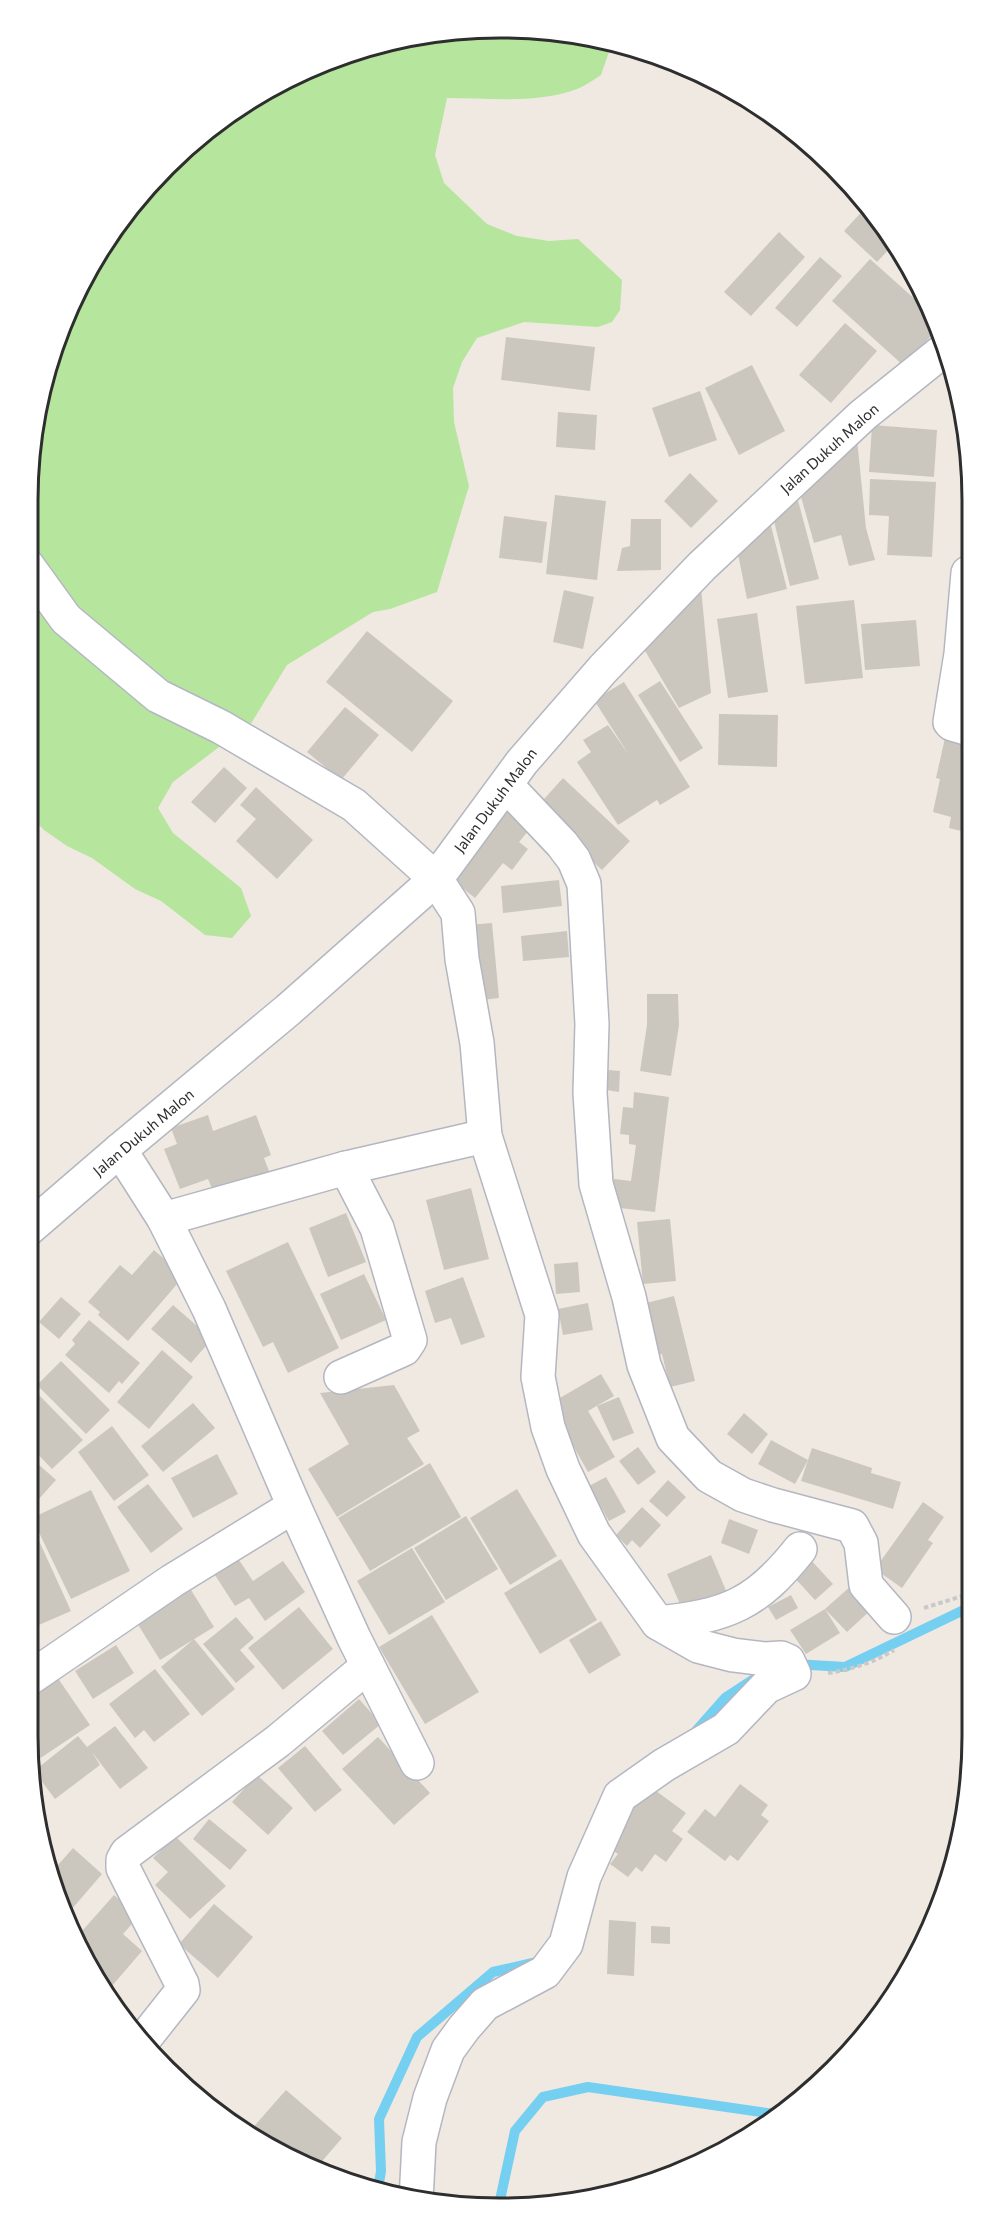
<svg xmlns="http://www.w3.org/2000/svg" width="999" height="2236" font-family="Commissioner,sans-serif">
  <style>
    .green { fill: #b6e59e }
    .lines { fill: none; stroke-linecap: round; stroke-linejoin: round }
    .stream { stroke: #75cff0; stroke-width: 10 }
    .building { fill: #cbc7bf }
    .minor-casing { stroke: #b4b7c1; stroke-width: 36 }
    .tertiary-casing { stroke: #b4b7c1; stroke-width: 36 }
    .path { stroke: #c9c9c9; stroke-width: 4; stroke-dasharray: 4.5 3; stroke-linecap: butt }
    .minor { stroke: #fff; stroke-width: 33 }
    .tertiary { stroke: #fff; stroke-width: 33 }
    .labels { text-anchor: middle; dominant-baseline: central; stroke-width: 5; stroke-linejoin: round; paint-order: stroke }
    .street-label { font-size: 15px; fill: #2e2e2e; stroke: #fff }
    .rim { fill: none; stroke: #2e2e2e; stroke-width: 3 }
  </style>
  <rect width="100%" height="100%" fill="#efe9e1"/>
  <path class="green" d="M499,27l92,9 9,3 10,10 -9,26c-8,5 -16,11 -24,14 -40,15 -88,9 -130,9l-12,57 9,28 43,41 30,12 32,5 29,-2 44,41 -2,30 -8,12 -14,5 -74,-5 -47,16 -15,24 -9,26 1,34 15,64 -32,106 -47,17 -17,3 -86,53 -35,57 -79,60 -15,26 15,25 68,55 10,28 -19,22 -27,-3 -44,-34 -26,-12 -43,-31 -25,-12 -23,-16 -17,-17v-314l9,-91 27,-89 43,-82 59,-71 72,-59 81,-44 89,-27z"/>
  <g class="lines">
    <g class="stream">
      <polyline points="794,1664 845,1667 972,1606"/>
      <polyline points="695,1732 725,1698 754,1679"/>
      <polyline points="378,2189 381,2171 379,2119 417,2037 493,1972 537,1962"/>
      <polyline points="498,2209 515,2131 543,2097 588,2087 774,2114"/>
    </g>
  </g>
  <g class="building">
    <polygon points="868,205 874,212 893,245 877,262 844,231"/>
    <polygon points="779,232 805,257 751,316 724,292"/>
    <polygon points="820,257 842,276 797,327 775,308"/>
    <polygon points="870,259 936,318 938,328 904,366 832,301"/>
    <polygon points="845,323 877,351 831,403 799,375"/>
    <polygon points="506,337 595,347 590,391 501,380"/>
    <polygon points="752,365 785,431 739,455 705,388"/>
    <polygon points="700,391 717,440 669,457 652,408"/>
    <polygon points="558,412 597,415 595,450 556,447"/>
    <polygon points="872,425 937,430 934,477 869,472"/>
    <polygon points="856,429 866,528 875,560 849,566 841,535 814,543 798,486"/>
    <polygon points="690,473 718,501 691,528 664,501"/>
    <polygon points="870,479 936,482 932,557 887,555 889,516 869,515"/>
    <polygon points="796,493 819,579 790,586 773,517"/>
    <polygon points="555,495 606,501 597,580 546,574"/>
    <polygon points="504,516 547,522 542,563 499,558"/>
    <polygon points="769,518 787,589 747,599 737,549"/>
    <polygon points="631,519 661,519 661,570 617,571 622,548 630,546"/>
    <polygon points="700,577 711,693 679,708 638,639"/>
    <polygon points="564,590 594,597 583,649 553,642"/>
    <polygon points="854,600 863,678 805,684 796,606"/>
    <polygon points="757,613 768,692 728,698 717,619"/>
    <polygon points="916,620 920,666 865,670 861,624"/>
    <polygon points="367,631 453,701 412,752 326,682"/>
    <polygon points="660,681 703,748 680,762 638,695"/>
    <polygon points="624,682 690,787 660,805 657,800 618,825 577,762 591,752 583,740 608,725 629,755 594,700"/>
    <polygon points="345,707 379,735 341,780 307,752"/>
    <polygon points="719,714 778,715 777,767 718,765"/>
    <polygon points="945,738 969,743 969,833 949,828 951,817 933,812 940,779 936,778"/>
    <polygon points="224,767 247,788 215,823 191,802"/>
    <polygon points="563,778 630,841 602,870 536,808"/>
    <polygon points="256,787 313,840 277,879 236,841 256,819 240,805"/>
    <polygon points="505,810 529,830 519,842 528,849 512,870 503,863 475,898 451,879"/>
    <polygon points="559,880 562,906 503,913 501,886"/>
    <polygon points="492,923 499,998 474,1001 467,925"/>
    <polygon points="567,931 569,957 523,961 521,936"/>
    <polygon points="647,994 678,994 679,1025 671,1076 640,1071 647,1025"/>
    <polygon points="608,1070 620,1071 619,1092 606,1090"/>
    <polygon points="634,1092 669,1097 655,1212 611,1207 614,1179 631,1181 636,1145 629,1144 629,1135 620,1134 623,1107 633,1108"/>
    <polygon points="208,1115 213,1131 256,1115 271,1155 264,1158 269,1171 213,1191 208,1179 180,1189 164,1149 177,1144 171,1128"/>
    <polygon points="471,1188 489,1259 444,1270 426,1200"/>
    <polygon points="346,1213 366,1262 328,1277 309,1228"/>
    <polygon points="670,1219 676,1281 643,1284 637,1222"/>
    <polygon points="288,1242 339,1348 288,1373 273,1342 263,1347 226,1271"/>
    <polygon points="154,1250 184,1276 128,1341 98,1315 100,1312 88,1302 120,1265 132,1275"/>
    <polygon points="578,1262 580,1292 556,1294 554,1264"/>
    <polygon points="364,1274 386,1320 341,1340 320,1294"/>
    <polygon points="463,1277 485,1337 461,1345 451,1318 435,1323 425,1291"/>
    <polygon points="674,1296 695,1381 670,1387 662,1354 656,1356 642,1304"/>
    <polygon points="61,1297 81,1314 59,1339 39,1322"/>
    <polygon points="588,1303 593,1330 563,1335 558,1309"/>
    <polygon points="173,1305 212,1339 191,1363 151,1329"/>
    <polygon points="89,1320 140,1363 122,1384 119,1381 109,1393 65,1355 75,1344 72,1340"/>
    <polygon points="162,1350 193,1377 149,1429 117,1402"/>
    <polygon points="61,1361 110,1410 86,1434 37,1385"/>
    <polygon points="601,1374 614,1396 588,1411 615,1457 588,1472 562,1426 566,1424 553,1402"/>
    <polygon points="394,1385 420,1431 407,1438 424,1464 337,1517 308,1469 349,1444 320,1393"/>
    <polygon points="37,1393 83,1440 52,1469 27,1443 27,1402"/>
    <polygon points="619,1397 634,1433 613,1441 597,1406"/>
    <polygon points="193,1403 215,1428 163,1472 141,1446"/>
    <polygon points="744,1413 768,1434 752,1454 727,1434"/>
    <polygon points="112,1426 149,1475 114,1501 78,1452"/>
    <polygon points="771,1440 808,1460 795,1484 758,1464"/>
    <polygon points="638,1447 656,1472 638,1485 619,1461"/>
    <polygon points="812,1448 872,1468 871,1473 901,1482 893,1509 801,1481"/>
    <polygon points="27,1454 56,1480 28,1511 27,1509"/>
    <polygon points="217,1454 238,1494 193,1518 171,1478"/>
    <polygon points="430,1463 461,1517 370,1571 338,1518"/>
    <polygon points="606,1477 626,1512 609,1521 589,1486"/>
    <polygon points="668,1480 686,1497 667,1517 649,1501"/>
    <polygon points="148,1484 183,1529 151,1553 117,1507"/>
    <polygon points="517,1489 557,1556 510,1585 470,1518"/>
    <polygon points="91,1490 130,1571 71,1599 32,1518"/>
    <polygon points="923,1502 944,1517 928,1540 933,1543 902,1588 875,1569"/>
    <polygon points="642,1507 661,1525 640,1548 632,1540 627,1546 616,1535"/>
    <polygon points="466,1516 498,1569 446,1600 414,1548"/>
    <polygon points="729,1519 758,1530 749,1554 721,1543"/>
    <polygon points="30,1521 71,1611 32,1628 27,1618 27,1524"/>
    <polygon points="412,1548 445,1602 389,1635 357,1581"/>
    <polygon points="711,1555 727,1593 683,1611 667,1574"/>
    <polygon points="237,1557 253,1581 283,1561 305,1592 265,1621 249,1598 235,1606 213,1572"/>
    <polygon points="809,1558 833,1584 815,1600 791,1574"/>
    <polygon points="561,1559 597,1620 540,1654 504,1593"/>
    <polygon points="852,1585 873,1608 847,1632 825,1609"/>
    <polygon points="191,1590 214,1627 160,1660 137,1623"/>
    <polygon points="791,1595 798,1608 776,1620 768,1607"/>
    <polygon points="299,1607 333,1649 283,1690 248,1648"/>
    <polygon points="825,1609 840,1633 806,1654 790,1630"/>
    <polygon points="432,1615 479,1692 425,1724 379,1647"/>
    <polygon points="236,1617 254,1638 240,1650 255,1667 236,1683 203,1644"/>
    <polygon points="601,1621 621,1655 589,1674 569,1640"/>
    <polygon points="194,1639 235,1689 202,1716 161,1667"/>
    <polygon points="116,1645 134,1673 93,1699 75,1671"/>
    <polygon points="155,1669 190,1714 154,1742 144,1730 135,1738 109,1704"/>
    <polygon points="55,1674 90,1725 36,1761 30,1752 27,1736 27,1692"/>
    <polygon points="359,1699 381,1724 343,1755 322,1731"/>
    <polygon points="115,1726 148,1768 120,1789 92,1752 100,1765 55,1799 34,1771 78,1736 87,1747"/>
    <polygon points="378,1737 430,1793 394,1825 342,1769"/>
    <polygon points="305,1746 342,1790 315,1812 278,1768"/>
    <polygon points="257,1775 293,1808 268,1835 232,1802"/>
    <polygon points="740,1784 768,1805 761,1815 769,1821 738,1861 730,1855 725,1861 687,1832 705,1809 715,1817"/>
    <polygon points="648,1785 686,1813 672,1831 683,1839 666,1862 655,1854 642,1872 636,1867 628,1877 610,1864 618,1854 604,1844"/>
    <polygon points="209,1819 247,1850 230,1870 193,1839"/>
    <polygon points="175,1836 226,1886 190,1919 155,1885 168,1872 153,1858"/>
    <polygon points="73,1848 102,1874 65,1917 52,1889 50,1874"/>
    <polygon points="114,1895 138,1917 123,1934 142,1951 111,1987 87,1966 75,1939"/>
    <polygon points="214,1904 253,1937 218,1978 179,1944"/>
    <polygon points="609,1920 636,1922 634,1976 607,1974"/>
    <polygon points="651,1926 670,1927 670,1944 651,1943"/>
    <polygon points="286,2090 342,2138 318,2166 264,2146 248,2133"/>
  </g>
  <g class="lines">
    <defs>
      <g id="minor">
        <polyline points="27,565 66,619 158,696 221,727 354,805 436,879 458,913 462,959 477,1043 485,1136 542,1315 538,1377 548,1427 563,1469 594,1534 658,1623 698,1646 733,1655 765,1659 781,1658 788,1661 794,1674 766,1687 726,1729 664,1765 620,1796 584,1877 566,1944 545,1972 485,2004 464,2028 448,2050 430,2098 419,2142 416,2201"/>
        <polyline points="968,573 961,654 950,722 952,724 969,729"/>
        <polyline points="506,785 562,844 574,860 584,884 592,1024 590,1093 596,1184 629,1297 644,1365 673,1438 709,1476 743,1495 773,1505 852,1526 861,1543 866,1585 894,1617"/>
        <polyline points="120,1150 164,1219 346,1168"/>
        <polyline points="341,1377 404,1349 410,1340 377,1228 346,1168 485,1136"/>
        <polyline points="294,1506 354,1638 417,1763"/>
        <path d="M658,1623c69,-7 99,-19 142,-74"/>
        <polyline points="27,1680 172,1581 294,1506 209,1309 164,1219"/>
        <polyline points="141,2043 183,1990 182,1984 123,1868 123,1860 127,1853 278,1741 368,1666"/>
      </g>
      <polyline id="tertiary" points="27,1230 120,1150 288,1010 436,879 522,762 603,669 702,566 863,415 944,350"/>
    </defs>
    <use href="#minor" class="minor-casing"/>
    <use href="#tertiary" class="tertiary-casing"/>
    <g class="path">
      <polyline points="924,1608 972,1593"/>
      <path d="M828,1673c24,-4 45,-10 66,-23"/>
    </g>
    <use href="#minor" class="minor"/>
    <use href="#tertiary" class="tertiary"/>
  </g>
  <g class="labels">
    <g class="street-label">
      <text transform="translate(829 448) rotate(-42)">Jalan Dukuh Malon</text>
      <text transform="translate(495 800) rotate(-53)">Jalan Dukuh Malon</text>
      <text transform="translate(143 1132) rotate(-40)">Jalan Dukuh Malon</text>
    </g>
  </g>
  <path d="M0 0H999V2236H0ZM500 38H500A462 462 0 0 1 962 500V1736A462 462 0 0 1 500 2198H500A462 462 0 0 1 38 1736V500A462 462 0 0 1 500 38Z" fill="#fff" fill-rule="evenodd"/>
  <path class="rim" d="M500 38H500A462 462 0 0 1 962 500V1736A462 462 0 0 1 500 2198H500A462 462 0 0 1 38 1736V500A462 462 0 0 1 500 38Z"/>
</svg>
